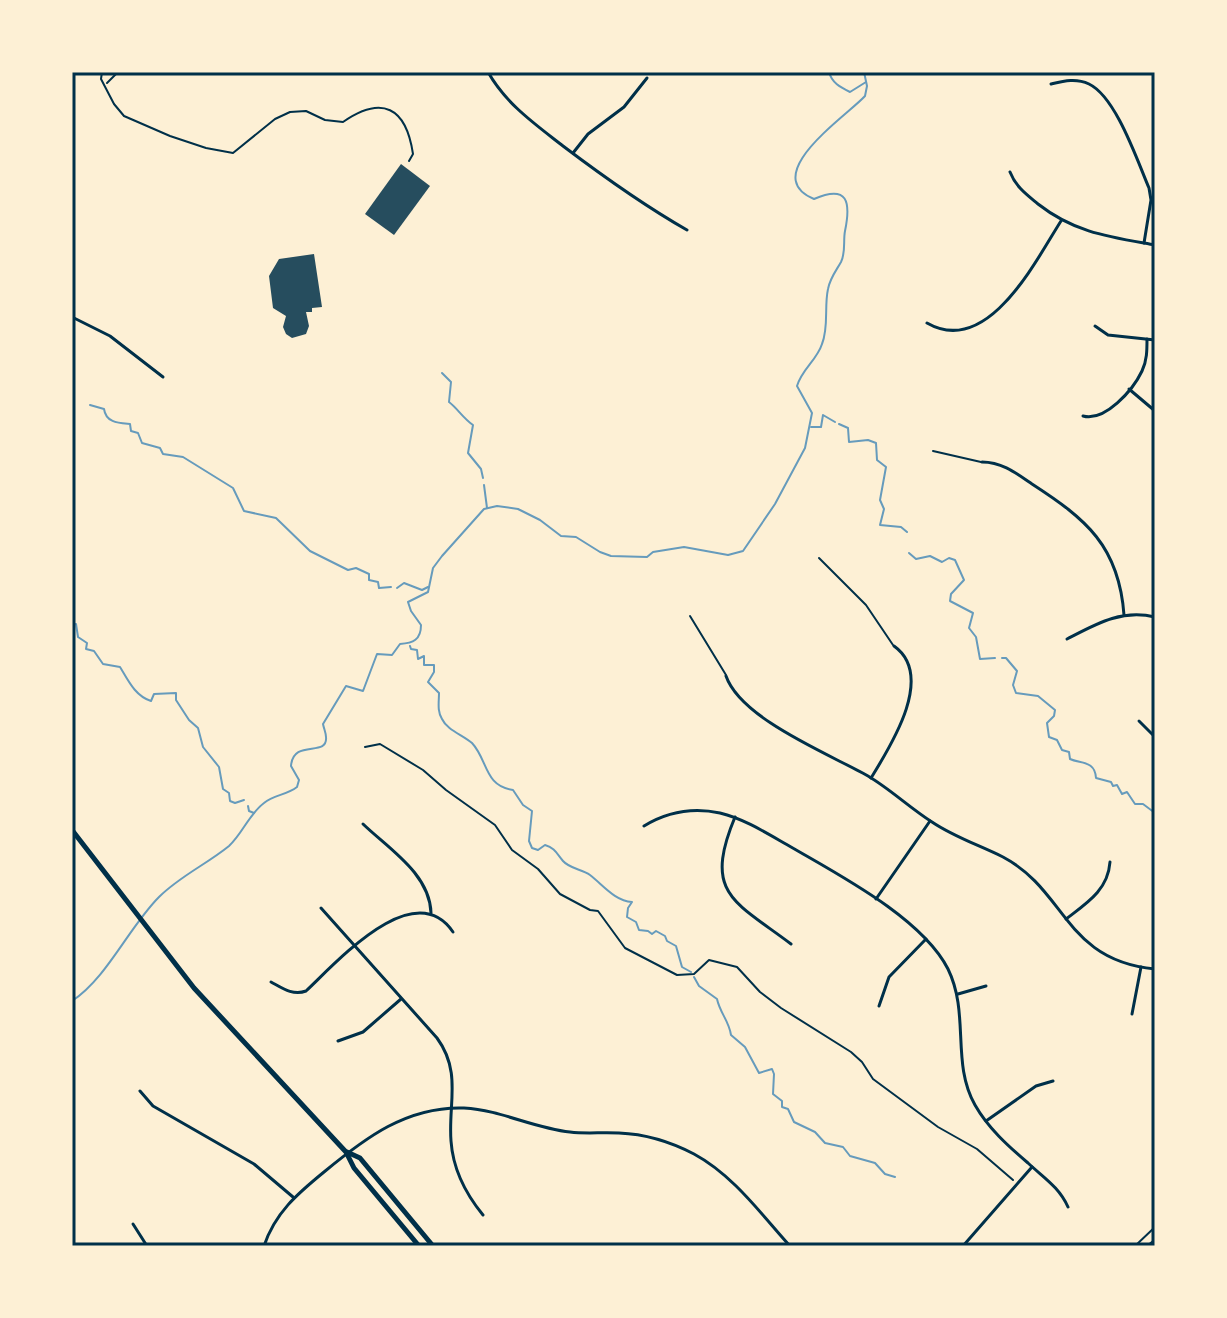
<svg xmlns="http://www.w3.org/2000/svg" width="1227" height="1318" font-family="Poppins,sans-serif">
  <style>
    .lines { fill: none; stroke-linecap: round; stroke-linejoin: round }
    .stream { stroke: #669bbc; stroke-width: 2 }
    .building { fill: #264d5e }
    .path { stroke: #003049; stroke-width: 2 }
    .service { stroke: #003049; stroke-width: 2 }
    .minor { stroke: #003049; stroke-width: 3 }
    .secondary { stroke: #003049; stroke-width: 5 }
    .trunk { stroke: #003049; stroke-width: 6 }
    .neatline { fill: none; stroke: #003049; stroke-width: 3 }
  </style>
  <rect width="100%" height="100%" fill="#fdf0d5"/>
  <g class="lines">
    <g class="stream">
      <path d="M829,72c3,11 11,15 21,20l16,-10"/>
      <path d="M442,373l9,9 -2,20c9,7 14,16 24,23l-5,28 13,16 2,9"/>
      <path d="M90,405l14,4c2,14 15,14 26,15l1,7 7,2 4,10 18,5 3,6 20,3 50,31 11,23 32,7 34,33 38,19 8,-2 13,6v6l9,2 1,6 12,-1"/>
      <polyline points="839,424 848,428 849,442 868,440 876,443 877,460 886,467 880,500 884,509 880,525 901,527 907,532"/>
      <polyline points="811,427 821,427 823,415 835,422"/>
      <polyline points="484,485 487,508"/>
      <polyline points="909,553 916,559 930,556 942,562 949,558 955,560 964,580 951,594 950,601 973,613 969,628 976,637 980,659 995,658"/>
      <polyline points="397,588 404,583 422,590 428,587"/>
      <path d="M72,624h4l2,13 9,6 -1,6 8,2 9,13 17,3c8,13 15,29 31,34l3,-7 22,-1v7l13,20 9,8 5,19 16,20 4,22 6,4 1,8 5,2 9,-3"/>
      <path d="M410,646l1,3 6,1 1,9 6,-3v9h10v7l-6,10 11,11c0,9 -2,18 3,26 5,11 21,16 30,24 16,17 12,43 41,47l10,15 9,6 -3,30 3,7 6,2 7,-5c10,3 12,9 18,16 7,8 19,8 27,14 13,10 25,26 42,27l-4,6 -1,9 9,5 3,8 9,1 4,3 4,-3 9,5 2,5 9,5 6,21 9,5"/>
      <path d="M1002,658h4l11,13 -4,14 3,8 22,3 17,14 -1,6 -7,7 2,14 8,3 5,10 7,2 1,7c10,5 25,1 26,19l15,4 2,4 4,-1 5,9 5,-2 8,12h8l12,9"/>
      <polyline points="248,806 249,811 254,813"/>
      <path d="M694,977l5,9 18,13c3,14 12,22 14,36l14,12 14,26 13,-4 2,5 -1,20 9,7v6l6,2 6,13 21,10 10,11 18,4 7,9 25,7 10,11 10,3"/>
      <path d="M72,1001c35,-23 57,-74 87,-104 21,-21 48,-33 70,-51 14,-13 20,-32 35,-43 9,-8 23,-8 33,-16l2,-7 -8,-14c2,-28 37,-8 35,-29 0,-4 -2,-8 -3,-13l23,-38 17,5 14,-37 15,1 8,-11c13,-1 21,-4 21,-19l-10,-14 -3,-9 20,-10 5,-24 9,-12 42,-47 13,-3 21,3 22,11 21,16 15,1 24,15 11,4 36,1 6,-5 31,-5 44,8 15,-4 32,-47 30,-56 7,-35 -15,-27c5,-17 20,-26 25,-42 7,-17 2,-37 6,-55 2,-11 8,-18 13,-27 5,-10 2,-21 4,-31 6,-29 3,-47 -31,-32 -57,-24 34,-84 51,-103l2,-10 -3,-14"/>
    </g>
  </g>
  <g class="building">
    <polygon points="401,164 430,186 394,235 365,214"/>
    <polygon points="314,254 322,307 312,308 312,312 306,312 309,326 306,334 292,338 286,334 283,327 286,316 273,308 269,276 279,259"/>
  </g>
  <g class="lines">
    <g class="path">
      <path d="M102,72l-1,7 13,25 10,12 46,20 36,12 27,5 42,-34 15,-7 16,-1 19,9 18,2c39,-27 63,-15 70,32l-4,7"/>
      <polyline points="107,83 118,72"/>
      <polyline points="365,747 380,744 423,770 446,790 495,825 512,850 538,869 560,894 590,910 598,911 625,948 677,975 694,974 709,960 737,967 760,992 781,1008 851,1052 862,1062 873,1079 938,1127 977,1149 1013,1180"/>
      <polyline points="1135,1246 1155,1227"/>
    </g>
    <g class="service">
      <polyline points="933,451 981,462"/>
      <polyline points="819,558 866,605 893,645"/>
      <polyline points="690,616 726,675"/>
    </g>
    <g class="minor">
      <path d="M488,72c18,32 47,52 75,74 41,31 80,59 124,84"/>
      <path d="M1051,84c13,-3 25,-6 38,0 27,13 48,76 60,104l2,12 -7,43"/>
      <polyline points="573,153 588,134 624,107 647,78"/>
      <path d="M1010,172c6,15 16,22 28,32 37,29 72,33 117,41"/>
      <polyline points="72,317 110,336 163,377"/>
      <path d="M927,323c61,35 109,-63 134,-102"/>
      <polyline points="1095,326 1108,335 1155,340"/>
      <polyline points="1129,389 1155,411"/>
      <path d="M1083,416c22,6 50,-26 59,-45 5,-10 5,-21 5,-32"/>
      <path d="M982,462c20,0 34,11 50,22 54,35 87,62 92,131"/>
      <path d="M1067,639c29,-15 54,-30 88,-22"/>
      <path d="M726,676c15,43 103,78 142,100 22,13 42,32 64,46 22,15 47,23 71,35 64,34 61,103 152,112"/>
      <polyline points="1139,721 1155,737"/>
      <path d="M871,778c19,-31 65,-102 23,-132"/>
      <path d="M735,817c-32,77 -1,84 56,127"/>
      <path d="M363,824c26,25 67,50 68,89"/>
      <path d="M644,826c23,-14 48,-19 76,-13 25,6 48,21 71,34 48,28 131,71 157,122 22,45 3,94 27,136 13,23 33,41 53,58 16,15 31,24 40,44"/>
      <polyline points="876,899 930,821"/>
      <path d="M321,908l116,130c25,34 11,66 14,103 2,29 14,52 32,74"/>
      <path d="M1066,919c21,-16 42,-29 44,-57"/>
      <path d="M271,982c11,6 22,14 35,9 31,-29 108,-116 147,-59"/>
      <polyline points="958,994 986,986"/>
      <polyline points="879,1006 889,977 926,939"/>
      <polyline points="1132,1014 1141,967"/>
      <polyline points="338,1041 363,1032 401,999"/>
      <polyline points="140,1091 153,1106 254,1164 293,1197"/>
      <polyline points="986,1121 1036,1086 1053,1081"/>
      <polyline points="133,1224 147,1246"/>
      <path d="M264,1246c11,-33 33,-52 60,-74 41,-34 83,-66 140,-64 37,2 69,20 106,24 16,2 32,0 49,1 26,1 52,9 75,21 39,21 67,60 96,92"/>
      <polyline points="963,1246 1032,1167"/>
    </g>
    <g class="secondary">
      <polyline points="72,830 194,988 346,1152 354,1168 419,1246"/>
      <polyline points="347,1152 360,1158 433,1246"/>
    </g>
    <polyline class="trunk" points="1150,1246 1155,1242"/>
  </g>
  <rect width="1227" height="1318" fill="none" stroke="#fdf0d5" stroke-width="148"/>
  <rect x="74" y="74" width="1079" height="1170" class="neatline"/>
</svg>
